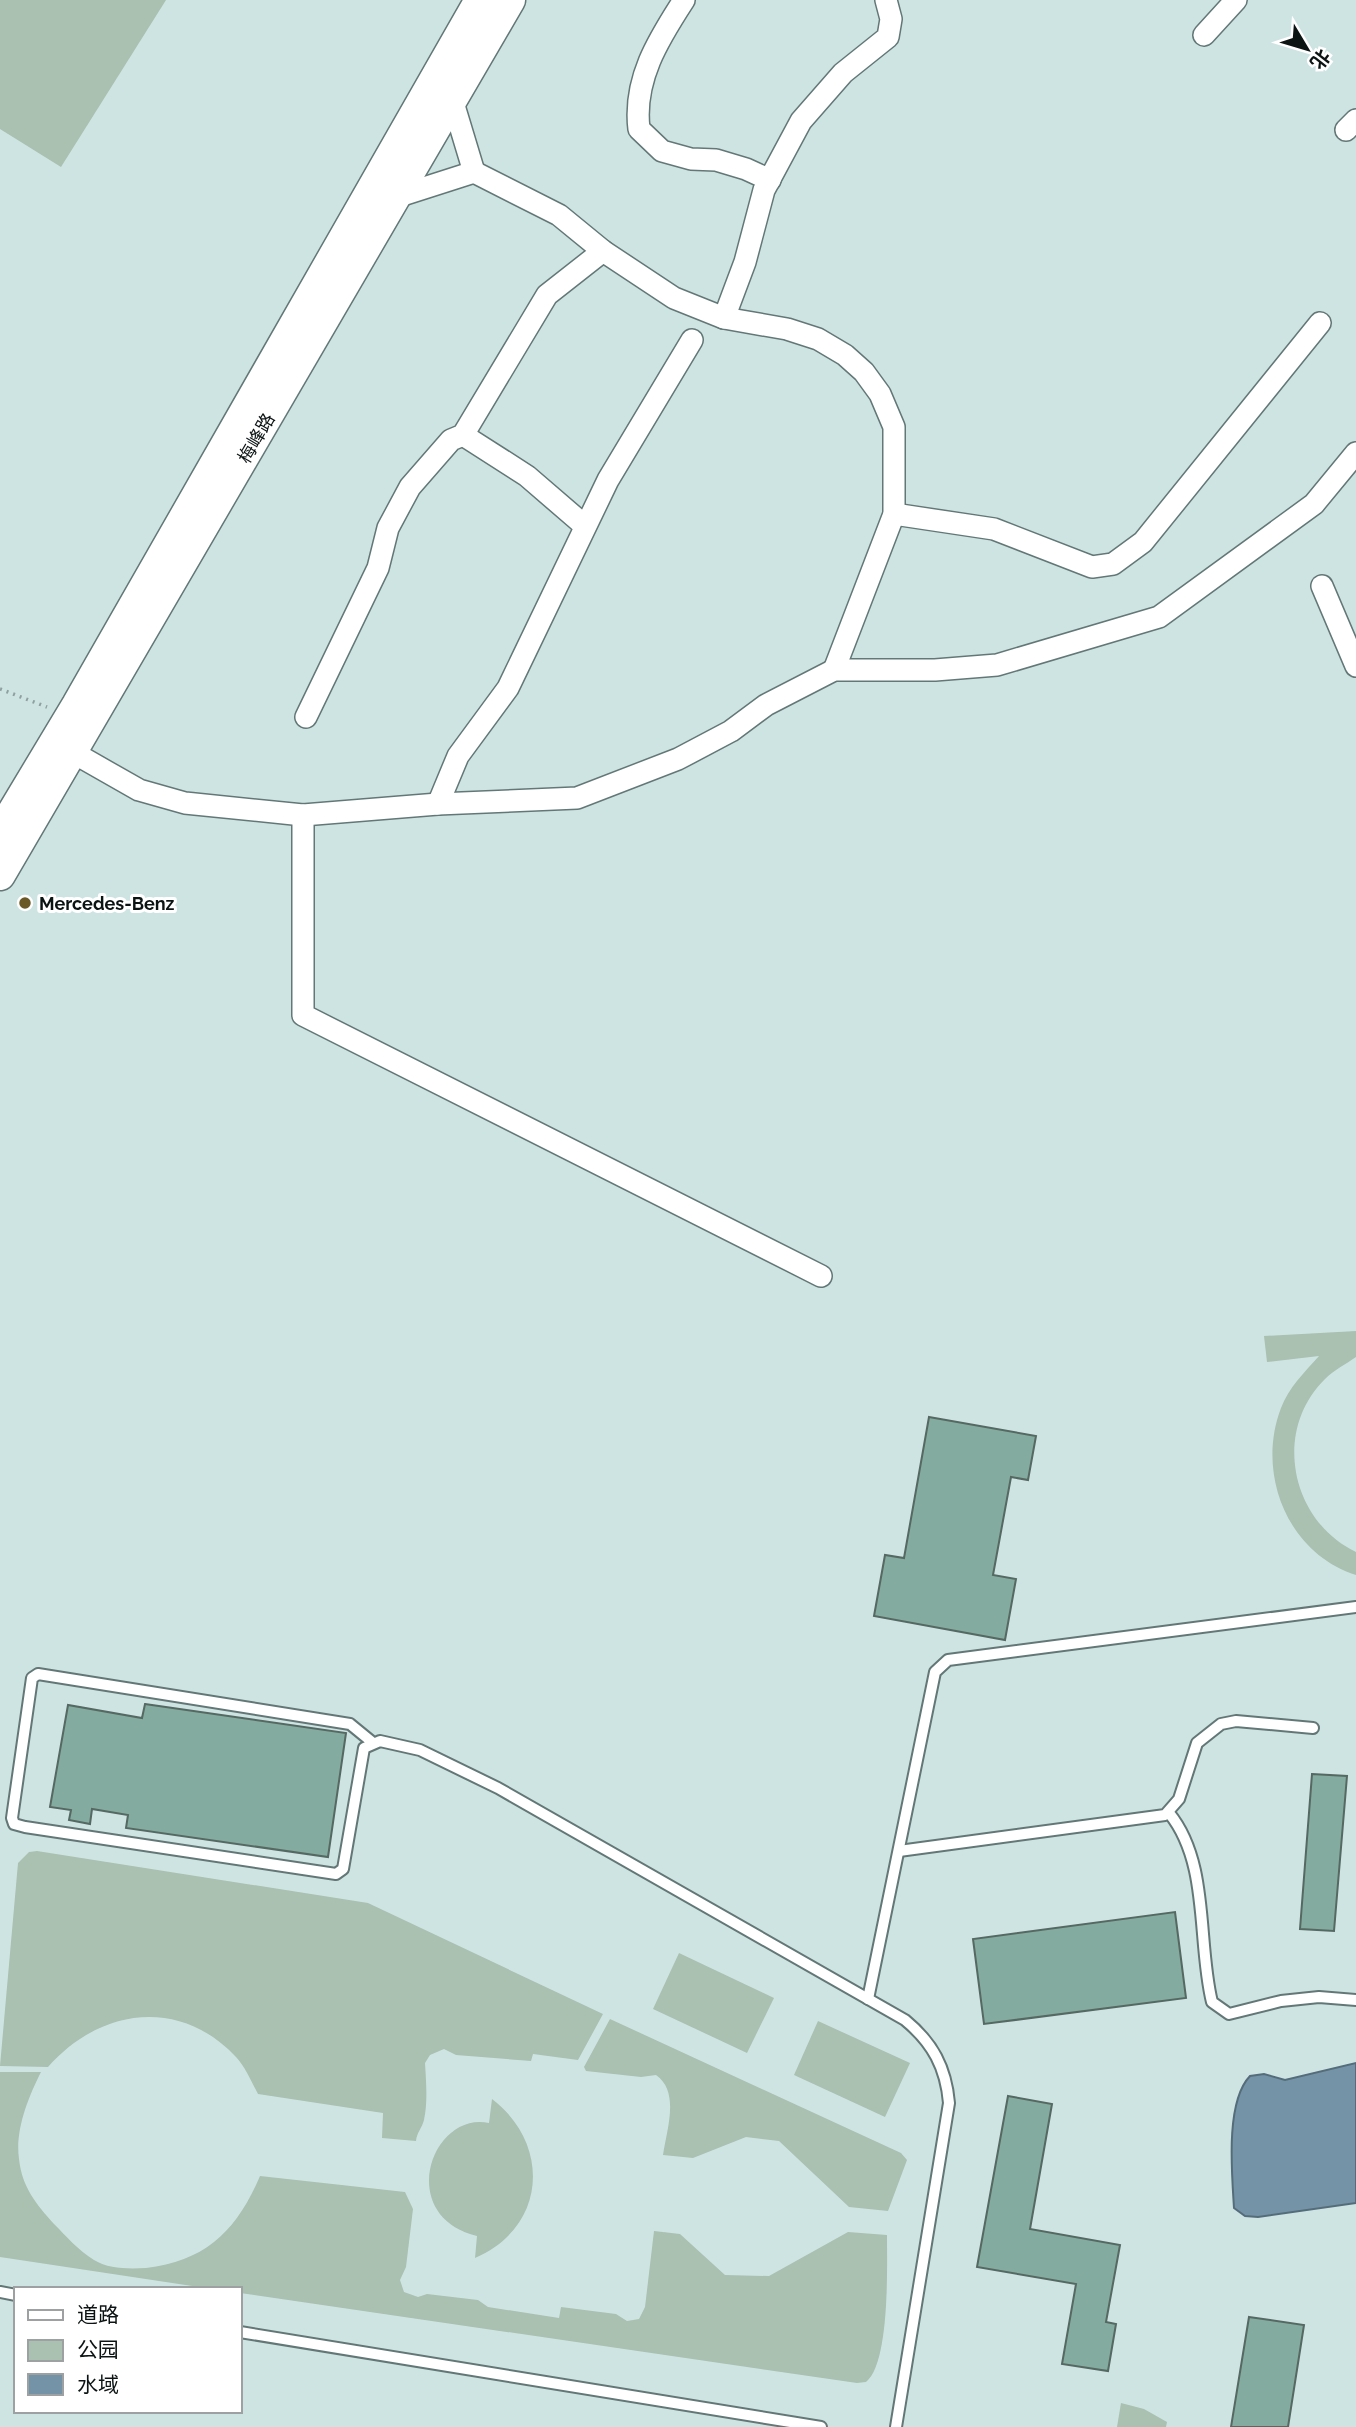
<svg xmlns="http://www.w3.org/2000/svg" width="1356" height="2427" font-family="Raleway,'Noto Sans SC',sans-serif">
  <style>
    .green { fill: #aac0b0 }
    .water { fill: #7493a7; stroke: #556d7b; stroke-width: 2 }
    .building { fill: #83ab9f; stroke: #556862; stroke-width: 2 }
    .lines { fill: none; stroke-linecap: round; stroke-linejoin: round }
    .service-casing { stroke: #637777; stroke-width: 14 }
    .minor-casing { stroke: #637777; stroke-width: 24 }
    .secondary-casing { stroke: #637777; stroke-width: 33 }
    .path { stroke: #8ea09f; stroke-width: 3.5; stroke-dasharray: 2 5; stroke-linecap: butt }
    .service { stroke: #fff; stroke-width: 10 }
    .minor { stroke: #fff; stroke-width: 21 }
    .secondary { stroke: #fff; stroke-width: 30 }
    .poi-dot { fill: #6a5927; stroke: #fff; stroke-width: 2.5 }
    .labels { text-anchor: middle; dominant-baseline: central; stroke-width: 6; stroke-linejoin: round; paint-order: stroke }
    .street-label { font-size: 18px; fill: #0c1313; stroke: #fff }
    .poi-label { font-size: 18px; font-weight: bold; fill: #0c1313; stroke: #fff; text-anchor: start }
  </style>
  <rect width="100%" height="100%" fill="#cee4e3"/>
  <g class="green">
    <polygon points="0,0 166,0 61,167 0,129"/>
    <path d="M1356,1331v26c-10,7 -22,13 -31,22 -53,52 -34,142 31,173v23c-69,-22 -100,-102 -75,-167 8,-21 23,-35 38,-52l-52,6 -3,-26z"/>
    <path d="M37,1851l331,52 235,111 -25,46 -45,-6 -2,7 -75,-6 -12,-6 -14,6 -5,8c1,18 3,38 -1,57 -2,8 -7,12 -8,21l-34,-3 1,-25 -125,-19c-7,-13 -12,-26 -22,-37 -56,-60 -136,-49 -188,10l-48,-1 18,-203 11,-11z"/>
    <polygon points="679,1953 774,1998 747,2053 653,2009"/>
    <path d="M610,2019l291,134 6,7 -19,51 -39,-4 -70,-66 -33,-4 -53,21 -30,-3c4,-27 17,-63 -7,-80l-15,2 -55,-6 -2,-4z"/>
    <polygon points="818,2021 910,2063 885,2117 794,2075"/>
    <path d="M0,2072h41c-13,26 -26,58 -22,87 3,28 17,45 35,65 12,12 25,27 40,36 15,9 34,9 52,8 60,-7 91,-38 114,-92l145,16 8,17 -7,58 -6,13 4,12 14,5 9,-3 51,6 10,7 71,11 2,-11 55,7 11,7 12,-2 6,-12 9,-76 26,3 45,41 44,1 79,-44 39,3c0,31 3,128 -21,147l-9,1 -617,-90v-4h-28l-212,-32z"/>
    <path d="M492,2099c59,45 55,128 -17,159l2,-22c-82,-20 -46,-125 12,-113z"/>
    <polygon points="1121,2403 1144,2409 1167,2422 1166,2427 1117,2427"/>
  </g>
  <path class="water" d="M1356,2063v140l-98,14 -13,-1 -11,-8c-2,-34 -9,-106 16,-132l14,-2 21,6z"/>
  <g class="building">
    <polygon points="929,1417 1036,1436 1028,1480 1011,1477 993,1575 1016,1579 1005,1640 874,1616 885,1555 904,1558"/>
    <polygon points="145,1704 346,1733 328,1857 126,1828 128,1815 92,1809 90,1824 69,1820 71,1810 50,1807 68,1705 142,1718"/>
    <polygon points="1312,1774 1347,1776 1334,1931 1300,1929"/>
    <polygon points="1175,1912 1186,1998 984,2024 973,1939"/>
    <polygon points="1008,2096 1052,2104 1030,2229 1120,2245 1106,2322 1116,2324 1108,2371 1062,2364 1076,2284 977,2267"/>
    <polygon points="1249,2317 1304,2325 1288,2427 1231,2427"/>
  </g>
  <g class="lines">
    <defs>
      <g id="service">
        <path d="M372,1742l-22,-18 -312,-50 -6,4 -20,140 2,6 11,3 311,47 7,-5 21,-121 16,-7 40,9 78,38 407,232c28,23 41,48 44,83l-53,324"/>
        <path d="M1169,1813c41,50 28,129 43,189l17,12 52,-13 38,-4 37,3"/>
        <polyline points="899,1851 1165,1815 1179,1799 1197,1743 1221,1724 1236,1721 1313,1728"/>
        <polyline points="868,1999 935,1672 948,1660 1356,1607"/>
        <polyline points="0,2292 16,2295"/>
        <polyline points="240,2332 821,2427"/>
      </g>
      <g id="minor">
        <path d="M684,0c-26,40 -51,80 -45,129l23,22 29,8 25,1 30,9 24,11"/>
        <polyline points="1204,35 1236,0"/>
        <polyline points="452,99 474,172"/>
        <polyline points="1346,130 1356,120"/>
        <polyline points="396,197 474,172 559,215 603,251 674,298 724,318 787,329 818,339 845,355 864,372 880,394 894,427 894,514 834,670"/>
        <polyline points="724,318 745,262 764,190 801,121 843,73 888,37 891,19 886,0"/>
        <polyline points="463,435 527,476 585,526"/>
        <polyline points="894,514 994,529 1092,567 1113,564 1143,542 1320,323"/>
        <polyline points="1322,586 1356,666"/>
        <polyline points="306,717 378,568 388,528 410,487 451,440 463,435 547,295 603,251"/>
        <polyline points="74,753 139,790 185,803 303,815 438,804 577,798 678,759 731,731 766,705 834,670 935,670 997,665 1159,617 1314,504 1356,453"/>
        <polyline points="438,804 458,756 508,688 608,480 692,340"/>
        <polyline points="303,815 303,1015 821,1276"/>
      </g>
      <g id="secondary">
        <polyline points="0,833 77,705 480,0"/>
        <polyline points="0,875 510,0"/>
      </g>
    </defs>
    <use href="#service" class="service-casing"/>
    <use href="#minor" class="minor-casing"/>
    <use href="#secondary" class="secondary-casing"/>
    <polyline class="path" points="0,689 47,707"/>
    <use href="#service" class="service"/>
    <use href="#minor" class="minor"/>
    <use href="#secondary" class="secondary"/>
  </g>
  <circle class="poi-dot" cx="25" cy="903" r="7"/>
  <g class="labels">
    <g class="street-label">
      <text transform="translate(256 438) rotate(-60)">梅峰路</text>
    </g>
    <g class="poi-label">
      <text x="39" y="903">Mercedes-Benz</text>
    </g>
  </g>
  <rect x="14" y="2287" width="228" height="126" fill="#ffffff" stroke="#9ea1a1" stroke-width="2"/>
  <rect x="28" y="2310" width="35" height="10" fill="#ffffff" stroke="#9ea1a1" stroke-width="2"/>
  <text x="77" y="2322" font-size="21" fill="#0c1313">道路</text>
  <rect x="28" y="2340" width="35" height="21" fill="#aac0b0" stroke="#9ea1a1" stroke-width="2"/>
  <text x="77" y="2357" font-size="21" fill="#0c1313">公园</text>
  <rect x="28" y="2374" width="35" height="21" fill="#7493a7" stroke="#9ea1a1" stroke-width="2"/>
  <text x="77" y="2392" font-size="21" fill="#0c1313">水域</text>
  <g transform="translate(1307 49) rotate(128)" stroke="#ffffff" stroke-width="5" paint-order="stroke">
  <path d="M0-5L12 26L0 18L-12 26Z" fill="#0c1313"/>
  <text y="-10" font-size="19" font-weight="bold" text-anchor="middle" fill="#0c1313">北</text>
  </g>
</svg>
